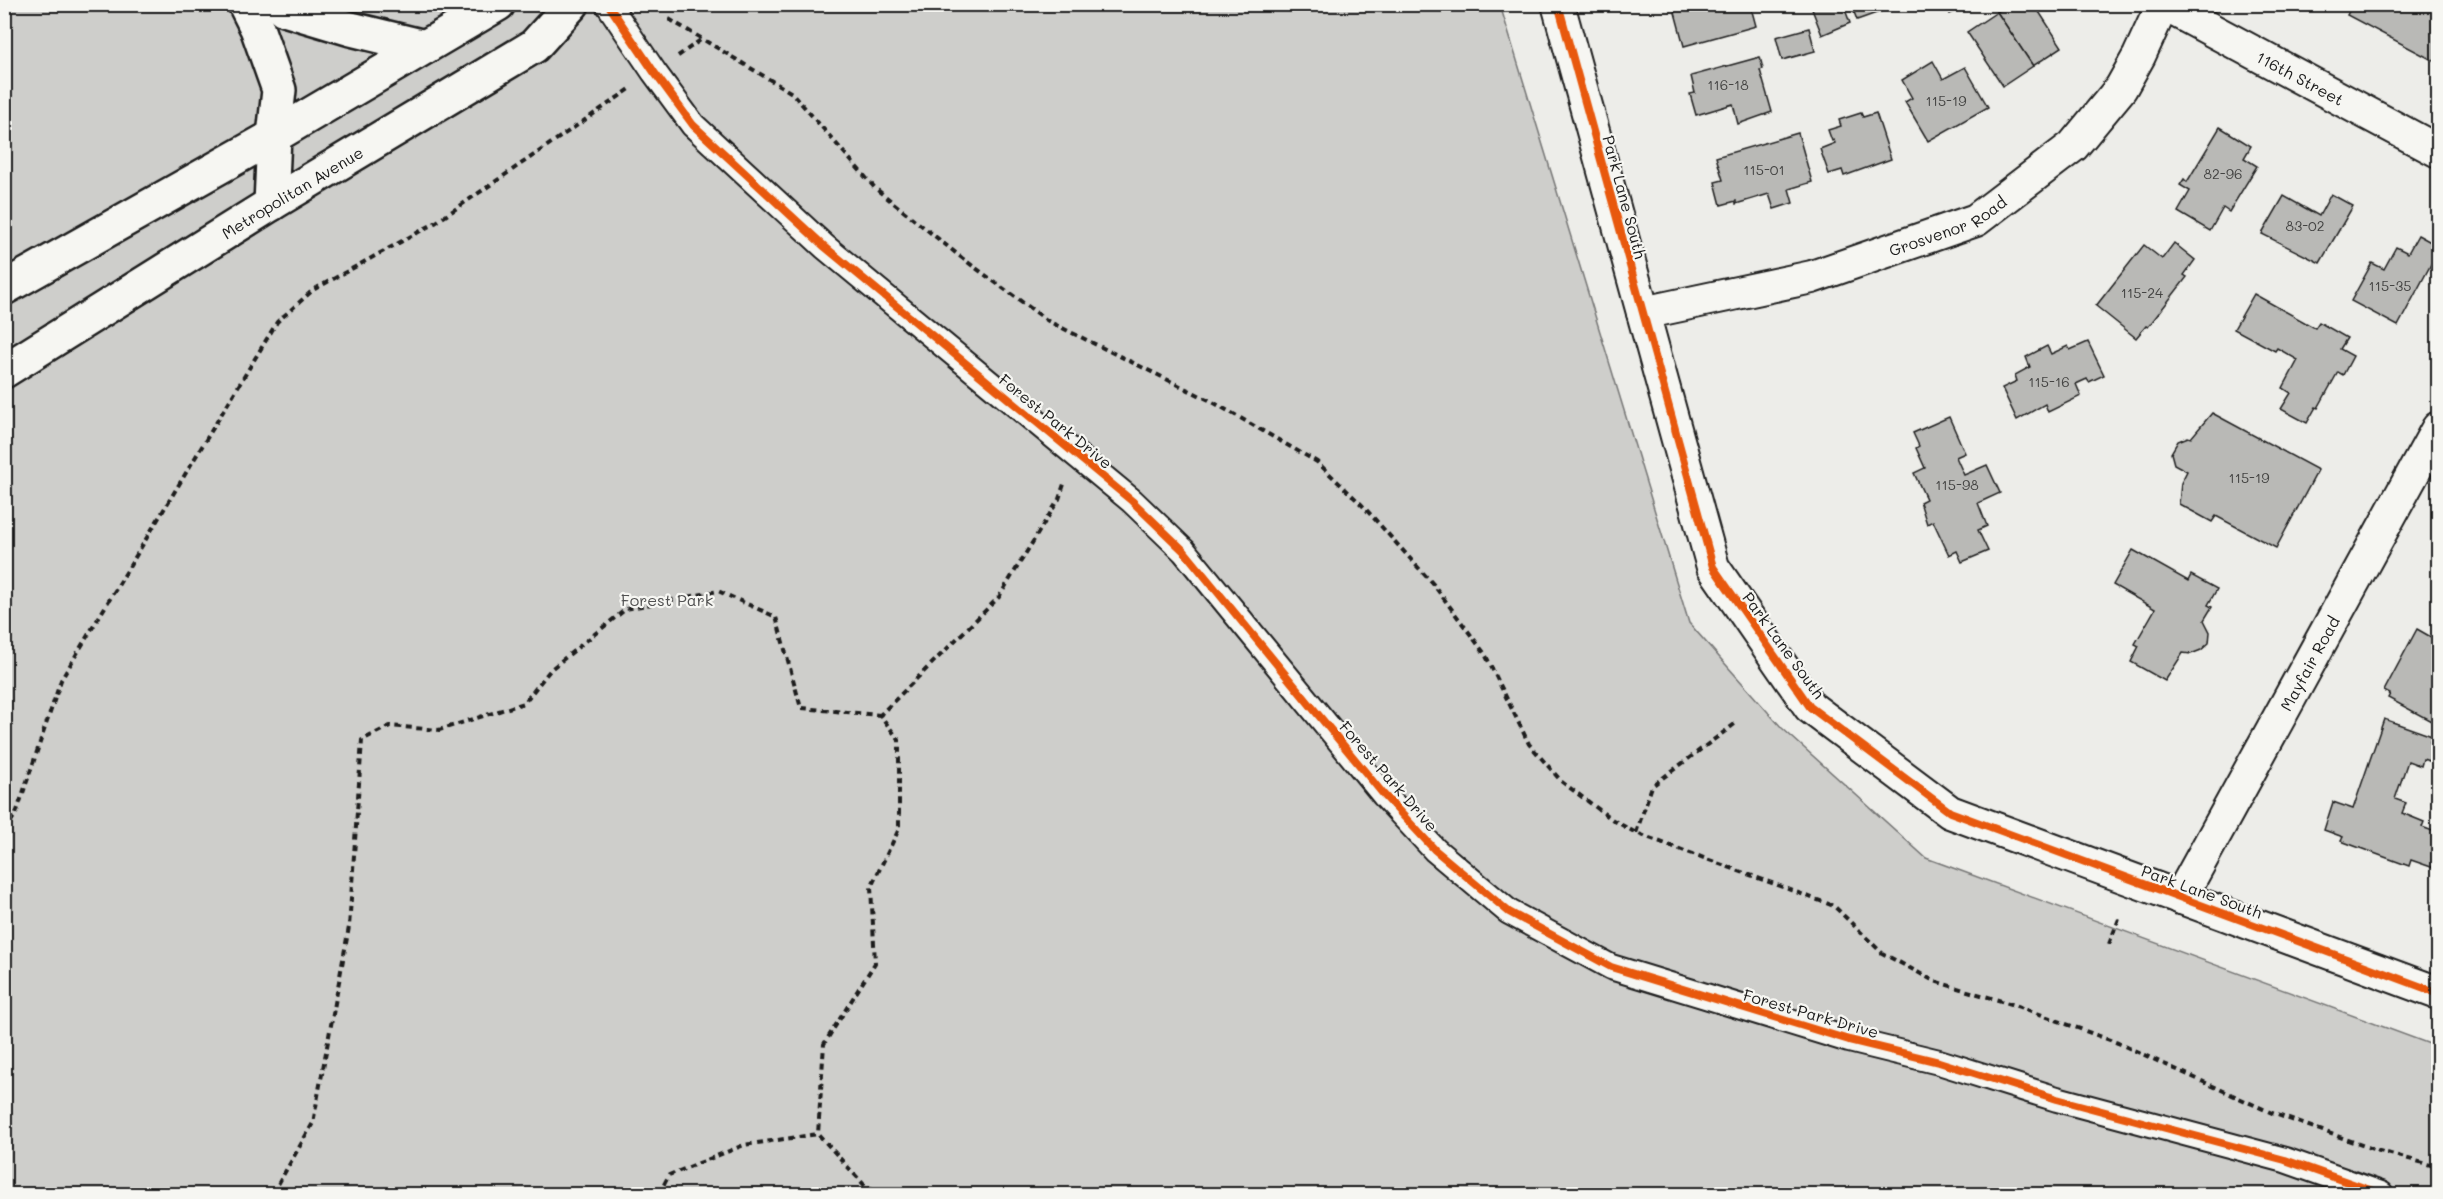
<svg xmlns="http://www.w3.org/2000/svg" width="2443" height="1199" font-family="Mali,sans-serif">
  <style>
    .green { fill: #cececb; stroke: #757574; stroke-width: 1.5 }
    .building { fill: #b9b9b6; stroke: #1c1c1c; stroke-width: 1.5 }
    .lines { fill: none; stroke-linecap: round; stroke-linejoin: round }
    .pedestrian-casing { stroke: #1c1c1c; stroke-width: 28 }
    .minor-casing { stroke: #1c1c1c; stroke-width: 36 }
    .secondary-casing { stroke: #1c1c1c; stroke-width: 38 }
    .motorway-casing { stroke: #1c1c1c; stroke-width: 38 }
    .path { stroke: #1c1c1c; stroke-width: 4; stroke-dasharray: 6 4.5; stroke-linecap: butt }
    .pedestrian { stroke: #f6f6f2; stroke-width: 24 }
    .minor { stroke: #f6f6f2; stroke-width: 32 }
    .secondary { stroke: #f6f6f2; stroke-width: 33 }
    .motorway { stroke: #f6f6f2; stroke-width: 33 }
    .cycleway-casing { stroke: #f6f6f2; stroke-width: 11 }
    .cycleway { stroke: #e8590c; stroke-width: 8 }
    .labels { text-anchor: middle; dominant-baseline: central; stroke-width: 4.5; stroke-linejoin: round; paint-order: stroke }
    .number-label { font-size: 14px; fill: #434342 }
    .street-label { font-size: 16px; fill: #1c1c1c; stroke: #f6f6f2 }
    .park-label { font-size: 16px; fill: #515151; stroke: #f6f6f2 }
  </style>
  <rect width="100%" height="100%" fill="#edede9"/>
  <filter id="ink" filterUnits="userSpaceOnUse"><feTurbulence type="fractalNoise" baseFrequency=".0167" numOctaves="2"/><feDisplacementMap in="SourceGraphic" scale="12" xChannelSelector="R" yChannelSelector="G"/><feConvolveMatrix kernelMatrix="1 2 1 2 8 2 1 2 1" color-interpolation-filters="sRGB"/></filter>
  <g filter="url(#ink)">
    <polygon class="green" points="4,5 1500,5 1689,623 1782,728 1926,858 2438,1047 2438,1194 5,1194"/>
    <g class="building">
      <polygon points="1691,4 1750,4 1756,26 1684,46 1674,9"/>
      <polygon points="1810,4 1843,4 1850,23 1822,35"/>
      <polygon points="1851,4 1883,4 1885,10 1857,20"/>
      <polygon points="1946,4 1970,4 1950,14"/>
      <polygon points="2008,4 2034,4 2062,47 2033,66 1997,12"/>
      <polygon points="2353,4 2438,4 2438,63 2347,15"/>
      <polygon points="1997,12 2033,66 2003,86 1967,32"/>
      <polygon points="1809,28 1815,51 1782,60 1776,37"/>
      <polygon points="1760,57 1763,69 1760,70 1772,112 1738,124 1733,104 1696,115 1690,94 1695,93 1691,76"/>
      <polygon points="1933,61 1943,79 1965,67 1988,107 1928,141 1905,102 1912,98 1902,80"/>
      <polygon points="1861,113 1863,117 1876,113 1891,159 1844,176 1842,170 1829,174 1820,149 1835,143 1834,140 1832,141 1828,130 1841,126 1839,120"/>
      <polygon points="2220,127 2251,146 2244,158 2257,166 2229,212 2223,208 2210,231 2178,212 2190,191 2180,185 2184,179 2187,182"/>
      <polygon points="1798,133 1812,182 1789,189 1793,203 1774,209 1769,194 1736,204 1736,201 1721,205 1715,182 1723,180 1716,157"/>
      <polygon points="2331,194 2353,206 2320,263 2262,234 2284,196 2319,216"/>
      <polygon points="2418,235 2438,246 2438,251 2398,326 2351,301 2372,263 2384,269 2396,247 2408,253"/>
      <polygon points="2174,243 2195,260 2184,275 2187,277 2148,327 2146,326 2136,338 2096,306 2144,245 2162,259"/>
      <polygon points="2254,294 2315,328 2319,322 2347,338 2340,349 2353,356 2343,375 2338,372 2318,408 2316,407 2307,423 2281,409 2291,393 2283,388 2298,360 2277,348 2275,351 2234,329"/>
      <polygon points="2088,342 2104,375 2089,382 2087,379 2076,384 2081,396 2048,412 2045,404 2017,420 2002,388 2017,381 2015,375 2030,367 2026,357 2047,346 2051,354 2068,346 2070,350"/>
      <polygon points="2212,413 2318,470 2276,548 2216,516 2212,522 2179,504 2181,483 2187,471 2174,464 2171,453 2178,441 2188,437 2191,438"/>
      <polygon points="1949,417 1965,453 1956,457 1964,475 1987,465 2000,493 1978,503 1987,526 1978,530 1988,551 1962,562 1957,551 1949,555 1933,521 1927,524 1920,502 1926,499 1914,473 1925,468 1916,448 1919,446 1913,433"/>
      <polygon points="2133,550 2188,581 2191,575 2217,589 2208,605 2212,607 2204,620 2210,632 2209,643 2201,650 2191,654 2183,653 2165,681 2131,662 2139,646 2135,644 2155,609 2113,585"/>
      <polygon points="2417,629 2438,641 2438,721 2435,719 2433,722 2388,698 2390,694 2384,691"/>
      <polygon points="2384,719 2432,736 2430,742 2438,745 2438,764 2423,759 2421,766 2408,761 2395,799 2406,803 2402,813 2424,822 2422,827 2438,833 2438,855 2434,868 2411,860 2409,866 2341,841 2343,837 2324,830 2333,802 2353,809"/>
    </g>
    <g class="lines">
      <defs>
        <polyline id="pedestrian" points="608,4 654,72 693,125 825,247 1132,501 1184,551 1384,795 1435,850 1509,912 1611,967 1849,1040 1939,1062 2057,1099 2285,1160 2381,1194"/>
        <g id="minor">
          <polyline points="1558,4 1713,567 1810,707 1950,812 2438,993"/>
          <path id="s1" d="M2163,4l275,147"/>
          <path id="s2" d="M1643,313l169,-36 164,-57 97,-74 48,-58 18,-32 24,-52"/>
          <path id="s3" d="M2180,898l258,-470"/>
        </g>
        <g id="secondary">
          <polyline points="4,288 274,136 498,4"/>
          <path id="s4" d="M4,371l267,-167 263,-158 38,-42"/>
        </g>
        <g id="motorway">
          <polyline points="245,4 257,28 279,90 274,136 271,204"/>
          <polyline points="279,4 284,9 351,29 425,47"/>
        </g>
      </defs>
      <use href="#pedestrian" class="pedestrian-casing"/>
      <use href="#minor" class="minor-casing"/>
      <use href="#secondary" class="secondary-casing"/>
      <use href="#motorway" class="motorway-casing"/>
      <g class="path">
        <polyline points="669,19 792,93 875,188 962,258 1048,321 1209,400 1317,462 1362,505 1433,584 1485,654 1529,744 1562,782 1613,820 1636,833 1834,906 1882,953 1934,981 2015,1005 2118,1043 2272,1113 2376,1150 2438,1167"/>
        <polyline points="678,56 702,39"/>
        <polyline points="4,831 16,814 61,680 277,322 313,290 435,223 630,89"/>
        <polyline points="1636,833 1652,786 1736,723"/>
        <polyline points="2109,944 2119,919"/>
        <polyline points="276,1194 277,1186 313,1123 349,927 362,740 390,726 439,730 524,703 551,669 626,609 718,591 776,617 801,708 880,715"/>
        <polyline points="659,1194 669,1175 744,1145 818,1134"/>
        <polyline points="884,1194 867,1188 818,1134 824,1044 875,963 871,887 899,829 899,740 880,715 999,597 1059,499 1064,484"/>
      </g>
      <use href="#pedestrian" class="pedestrian"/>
      <use href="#minor" class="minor"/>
      <use href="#secondary" class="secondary"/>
      <use href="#motorway" class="motorway"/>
      <defs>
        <g id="cycleway">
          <polyline points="608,4 654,72 693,125 825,247 1132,501 1184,551 1384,795 1435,850 1509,912 1611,967 1849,1040 1939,1062 2057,1099 2285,1160 2381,1194"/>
          <polyline points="1558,4 1713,567 1810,707 1950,812 2438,993"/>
        </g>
      </defs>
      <use href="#cycleway" class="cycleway-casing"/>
      <use href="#cycleway" class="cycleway"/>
    </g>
  </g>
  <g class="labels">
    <g class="number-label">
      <text x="1728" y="84">116-18</text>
      <text x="1946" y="100">115-19</text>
      <text x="1764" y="169">115-01</text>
      <text x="2223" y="173">82-96</text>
      <text x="2305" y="225">83-02</text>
      <text x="2390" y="285">115-35</text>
      <text x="2142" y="292">115-24</text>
      <text x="2049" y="381">115-16</text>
      <text x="2249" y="477">115-19</text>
      <text x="1957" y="484">115-98</text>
    </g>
    <g class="street-label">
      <text stroke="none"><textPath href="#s1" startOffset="156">116th Street</textPath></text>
      <text stroke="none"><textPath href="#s4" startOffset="339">Metropolitan Avenue</textPath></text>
      <text transform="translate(1625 197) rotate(75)">Park Lane South</text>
      <text stroke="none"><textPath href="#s2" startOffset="318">Grosvenor Road</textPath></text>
      <text transform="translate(1056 421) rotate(39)">Forest Park Drive</text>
      <text transform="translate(1784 645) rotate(54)">Park Lane South</text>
      <text stroke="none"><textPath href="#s3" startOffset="268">Mayfair Road</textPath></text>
      <text transform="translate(1389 776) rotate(49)">Forest Park Drive</text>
      <text transform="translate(2202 891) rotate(20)">Park Lane South</text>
      <text transform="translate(1811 1013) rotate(16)">Forest Park Drive</text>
    </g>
    <g class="park-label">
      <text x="667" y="599">Forest Park</text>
    </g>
  </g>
  <rect width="2443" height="1199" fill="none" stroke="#f6f6f2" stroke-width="24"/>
  <rect x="12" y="12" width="2419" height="1175" fill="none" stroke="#1c1c1c" stroke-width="2" filter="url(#ink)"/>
</svg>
